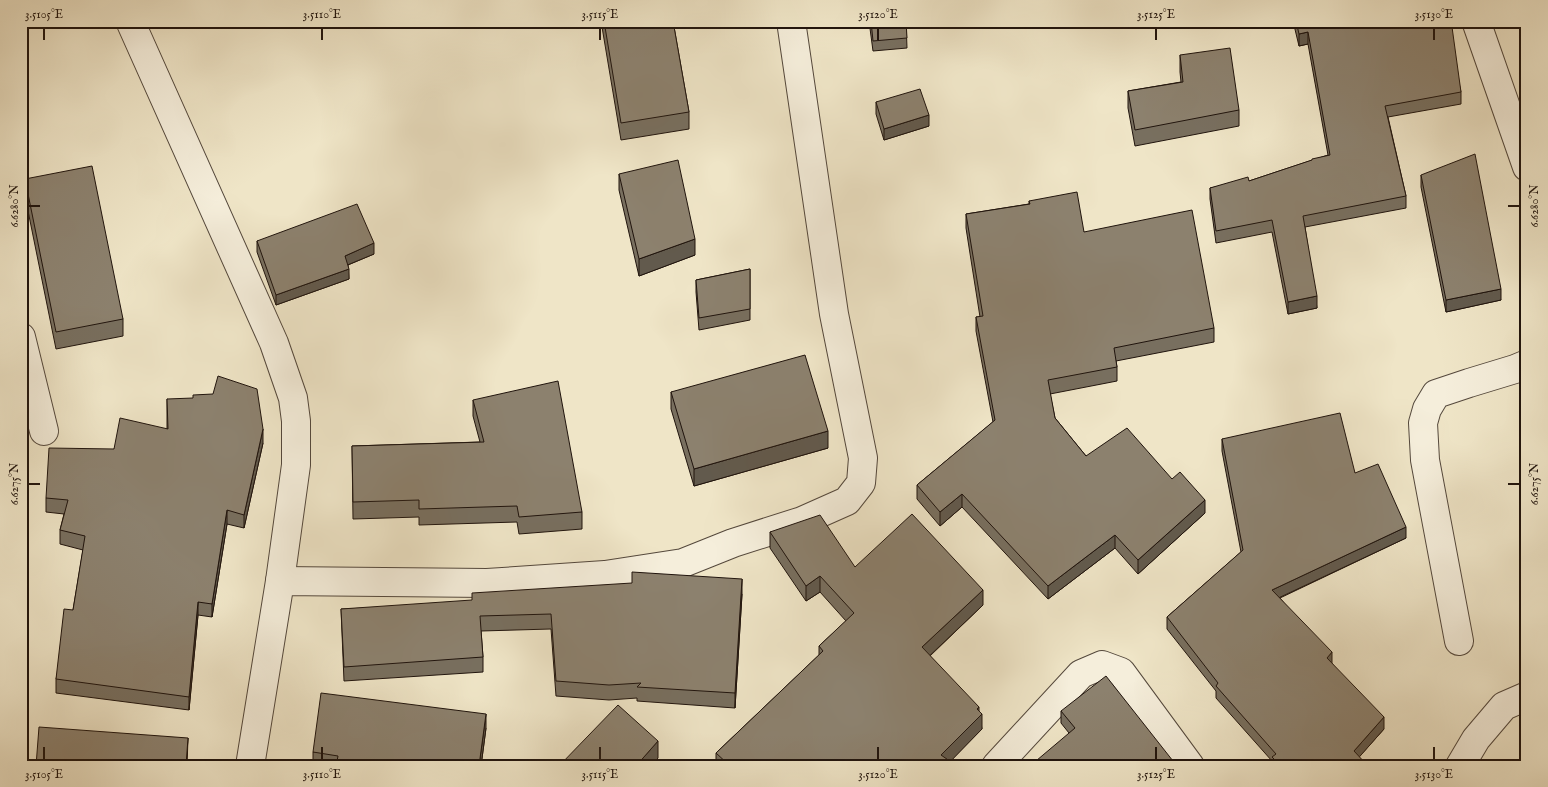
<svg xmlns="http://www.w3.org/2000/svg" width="1548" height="787" font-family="'IM FELL English',serif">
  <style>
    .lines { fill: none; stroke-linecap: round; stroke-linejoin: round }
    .minor-casing { stroke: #54483c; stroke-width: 30 }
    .minor { stroke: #f5eedb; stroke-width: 28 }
    .wall { fill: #786f5f; stroke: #20140d }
    .shaded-wall { fill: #625a4d; stroke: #20140d }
    .building { fill: #8c816e; stroke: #20140d }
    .ticks { fill: none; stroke: #20140d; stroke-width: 2 }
    .neatline { fill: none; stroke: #20140d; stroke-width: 2 }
    .ticks-label { font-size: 12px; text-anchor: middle; fill: #20140d }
  </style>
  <rect width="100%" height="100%" fill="#efe5c7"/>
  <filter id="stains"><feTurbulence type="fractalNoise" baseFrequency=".004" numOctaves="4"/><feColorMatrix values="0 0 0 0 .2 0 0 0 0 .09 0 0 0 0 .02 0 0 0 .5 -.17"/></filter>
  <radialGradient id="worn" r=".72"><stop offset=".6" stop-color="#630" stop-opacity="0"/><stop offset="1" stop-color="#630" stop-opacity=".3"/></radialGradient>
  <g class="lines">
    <defs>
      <g id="minor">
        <polyline points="130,21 274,343 293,398 296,421 296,465 280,581"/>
        <polyline points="1476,21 1527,167"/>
        <polyline points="21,337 44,431"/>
        <polyline points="1459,641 1425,460 1423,423 1427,409 1436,394 1469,383 1515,369 1527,364"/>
        <polyline points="250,766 280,581 487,583 605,575 683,563 733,543 802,521 847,501 861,483 863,458 834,314 791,21"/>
        <polyline points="996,766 1081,674 1102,665 1121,672 1190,766"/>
        <polyline points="1460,766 1476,739 1504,706 1527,696"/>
      </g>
    </defs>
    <use href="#minor" class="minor-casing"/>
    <use href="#minor" class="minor"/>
  </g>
  <g class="wall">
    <polygon points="601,21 673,21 689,112 689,129 621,140"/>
    <polygon points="869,21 906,21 907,48 873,51"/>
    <polygon points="1293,21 1445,21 1461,92 1461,104 1388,117 1406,196 1406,208 1305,227 1317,308 1288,314 1272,232 1216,243 1210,199 1210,188 1249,181 1328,155 1308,44 1299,46"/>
    <polygon points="1180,55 1239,110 1239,126 1135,146 1128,108 1128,91 1181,82 1180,72"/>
    <polygon points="876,102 929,126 884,140 876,114"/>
    <polygon points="619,174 695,255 639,276 619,190"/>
    <polygon points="1421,175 1501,300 1446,312 1421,187"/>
    <polygon points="25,179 123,319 123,336 56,349 25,196"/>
    <polygon points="1029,201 1084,232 1214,328 1214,342 1116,361 1117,367 1117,381 1050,394 1055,418 1086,456 1172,479 1205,513 1138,574 1115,548 1048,599 962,507 940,526 917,499 917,485 993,422 976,331 976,317 980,317 966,228 966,214 1029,204"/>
    <polygon points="257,241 374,254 348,265 349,279 276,305 257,252"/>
    <polygon points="750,269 750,320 699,330 696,292 696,280"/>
    <polygon points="671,392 828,448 694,486 671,409"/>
    <polygon points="167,399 263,443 244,528 227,524 212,617 198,615 189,710 56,693 56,679 73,610 83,550 60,544 60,530 64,514 46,512 46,498 114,449 167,429"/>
    <polygon points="473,400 582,512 582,529 519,534 517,522 419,525 419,517 353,519 352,446 480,442 473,416"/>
    <polygon points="1222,439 1355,473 1406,538 1280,598 1384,729 1359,757 1368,766 1272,766 1272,761 1216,698 1216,691 1167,629 1167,617 1241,552 1222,451"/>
    <polygon points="770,532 855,567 983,605 930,656 979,711 982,729 950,761 954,766 716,766 716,753 819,655 819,646 846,621 820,592 806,601 770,548"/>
    <polygon points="742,594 735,708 637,701 637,698 609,700 556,696 551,629 481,631 483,657 483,672 344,681 341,609"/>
    <polygon points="1061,711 1173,766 1069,733 1061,723"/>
    <polygon points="486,728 481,766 313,766 313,752"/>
  </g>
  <g class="shaded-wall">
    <polygon points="1308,32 1308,44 1299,46 1299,34"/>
    <polygon points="929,115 929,126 884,140 884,129"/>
    <polygon points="695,239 695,255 639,276 639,259"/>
    <polygon points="374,243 374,254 345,266 345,256"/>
    <polygon points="349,269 349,279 276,305 276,295"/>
    <polygon points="1501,289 1501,300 1446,312 1446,300"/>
    <polygon points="1317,296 1317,308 1288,314 1288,302"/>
    <polygon points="263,429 263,443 244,528 244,515"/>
    <polygon points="828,431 828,448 694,486 694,469"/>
    <polygon points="962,494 962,507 940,526 940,512"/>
    <polygon points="1205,500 1205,513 1138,574 1138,560"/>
    <polygon points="227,510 227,524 212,617 212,604"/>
    <polygon points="1406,527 1406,538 1272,601 1272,590"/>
    <polygon points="1115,535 1115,548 1048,599 1048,586"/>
    <polygon points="820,576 820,592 806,601 806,586"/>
    <polygon points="742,579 742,594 735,708 735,693"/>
    <polygon points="983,590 983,605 922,663 922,647"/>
    <polygon points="198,602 198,615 189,710 189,697"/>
    <polygon points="1332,652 1332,664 1327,658"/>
    <polygon points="979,707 979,716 982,714 982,729 946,766 941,755"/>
    <polygon points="486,714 486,728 481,766 479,766"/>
    <polygon points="1384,717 1384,729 1354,763 1354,751"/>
    <polygon points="188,738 187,766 186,766"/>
    <polygon points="658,741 658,758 651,766 636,766"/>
    <polygon points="905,761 905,766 900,766"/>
    <polygon points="1173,761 1173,766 1167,766"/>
  </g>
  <g class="building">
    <polygon points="604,21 673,21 689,112 621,123"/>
    <polygon points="871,21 906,21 907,38 873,41"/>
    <polygon points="1296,21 1445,21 1447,28 1452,27 1461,92 1385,106 1406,196 1303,216 1317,296 1288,302 1272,220 1216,231 1210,188 1248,177 1249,181 1312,160 1312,159 1330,155 1308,32 1299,34"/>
    <polygon points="1230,48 1239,110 1135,130 1128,91 1183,82 1180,55"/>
    <polygon points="920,89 929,115 884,129 876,102"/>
    <polygon points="1475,154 1501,289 1446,300 1421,175"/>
    <polygon points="678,160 695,239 639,259 619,174"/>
    <polygon points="92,166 123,319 56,332 25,179"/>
    <polygon points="1077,192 1084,232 1192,210 1214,328 1114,348 1117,367 1048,380 1055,418 1086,456 1127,428 1172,479 1180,472 1205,500 1138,560 1115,535 1048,586 962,494 940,512 917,485 995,420 976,317 983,316 966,214 1030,204 1029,201"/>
    <polygon points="357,204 374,243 345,256 349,269 276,295 257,241"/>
    <polygon points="750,269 750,309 699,318 696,280"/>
    <polygon points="805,355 828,431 694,469 671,392"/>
    <polygon points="218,376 257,389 263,429 244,515 227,510 212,604 198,602 189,697 56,679 64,609 73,610 85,536 60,530 68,500 46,498 49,448 114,449 120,418 168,429 167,399 193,398 193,395 213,394"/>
    <polygon points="558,381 582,512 519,517 517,506 419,509 419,500 353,502 352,446 484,442 473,400"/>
    <polygon points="1340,413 1355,473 1378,464 1406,527 1272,590 1332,652 1327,658 1384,717 1354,751 1368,766 1281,766 1272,757 1276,754 1216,686 1218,683 1167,617 1243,550 1222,439"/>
    <polygon points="912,514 983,590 922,647 979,707 977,709 982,714 941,755 954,764 952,766 912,766 905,761 900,766 729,766 729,765 716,753 823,651 819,646 854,613 820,576 806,586 770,532 820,515 855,567"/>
    <polygon points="632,572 742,579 735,693 637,687 641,683 609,685 556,681 551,614 480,616 483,657 344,667 341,609 472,600 472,593 632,583"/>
    <polygon points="1106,676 1173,761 1167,766 1030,766 1075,728 1061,711"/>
    <polygon points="321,693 486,714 479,766 336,766 338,756 313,752"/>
    <polygon points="618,705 658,741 636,766 559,766"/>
    <polygon points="39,727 188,738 186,766 36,766"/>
  </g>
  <path class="ticks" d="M44,28v12M322,28v12M600,28v12M878,28v12M1156,28v12M1434,28v12M28,206h12M1508,206h12M28,484h12M1508,484h12M44,747v13M322,747v13M600,747v13M878,747v13M1156,747v13M1434,747v13"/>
  <rect width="1548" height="787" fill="none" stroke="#efe5c7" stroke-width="55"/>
  <rect x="28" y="28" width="1492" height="732" class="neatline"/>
  <g class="ticks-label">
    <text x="44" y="18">3.5105°E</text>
    <text x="322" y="18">3.5110°E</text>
    <text x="600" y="18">3.5115°E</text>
    <text x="878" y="18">3.5120°E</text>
    <text x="1156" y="18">3.5125°E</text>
    <text x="1434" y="18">3.5130°E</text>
    <text transform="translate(14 206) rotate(-90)" y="4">6.6280°N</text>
    <text transform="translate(1534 206) rotate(-90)" y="4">6.6280°N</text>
    <text transform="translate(14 484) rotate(-90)" y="4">6.6275°N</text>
    <text transform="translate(1534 484) rotate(-90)" y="4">6.6275°N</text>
    <text x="44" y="778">3.5105°E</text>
    <text x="322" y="778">3.5110°E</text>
    <text x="600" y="778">3.5115°E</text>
    <text x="878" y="778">3.5120°E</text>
    <text x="1156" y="778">3.5125°E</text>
    <text x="1434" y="778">3.5130°E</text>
  </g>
  <rect width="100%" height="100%" filter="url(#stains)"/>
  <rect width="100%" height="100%" fill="url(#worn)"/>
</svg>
